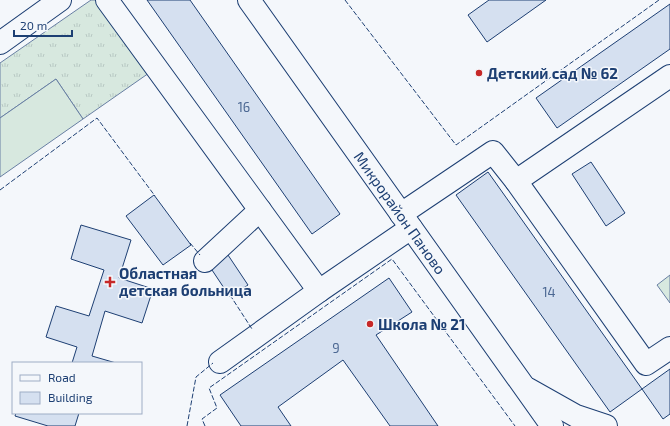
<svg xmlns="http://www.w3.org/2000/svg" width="670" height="426" font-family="'Exo 2',sans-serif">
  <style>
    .grass { fill: url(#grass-tufts); stroke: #687fa3 }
    .pitch { fill: #d7e8df; stroke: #687fa3 }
    .building { fill: #d5e0f0; stroke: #1d3f73 }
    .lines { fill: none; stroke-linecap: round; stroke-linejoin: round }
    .minor-casing { stroke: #1d3f73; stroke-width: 24 }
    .minor { stroke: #f4f7fb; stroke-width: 22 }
    .fence { stroke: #1d3f73; stroke-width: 1; stroke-dasharray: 5 2; stroke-linecap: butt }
    .poi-dot { fill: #c62828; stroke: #f4f7fb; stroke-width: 1.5 }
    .labels { text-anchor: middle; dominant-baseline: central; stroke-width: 3; stroke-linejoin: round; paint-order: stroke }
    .number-label { font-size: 13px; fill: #4b6792 }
    .poi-label { font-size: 15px; font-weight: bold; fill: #1d3f73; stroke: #f4f7fb; text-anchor: start }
    .street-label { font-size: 15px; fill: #1d3f73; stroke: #f4f7fb }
  </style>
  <defs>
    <pattern id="grass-tufts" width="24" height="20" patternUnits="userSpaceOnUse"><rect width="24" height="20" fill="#d7e8df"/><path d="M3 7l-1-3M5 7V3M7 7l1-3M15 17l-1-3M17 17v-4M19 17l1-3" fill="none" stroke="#b8c8c3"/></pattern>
  </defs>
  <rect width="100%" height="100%" fill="#f4f7fb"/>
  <polygon class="grass" points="91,0 99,0 149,73 83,119 56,79 0,118 0,63"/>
  <g class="pitch">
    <polygon points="56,79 83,119 0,177 0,118"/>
    <polygon points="670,275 670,303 657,285"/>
  </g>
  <g class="building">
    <polygon points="147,0 190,0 340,214 312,234"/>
    <polygon points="489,0 546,0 487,42 468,15"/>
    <polygon points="670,4 670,49 557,128 536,98"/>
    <polygon points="591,162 625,213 606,226 572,174"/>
    <polygon points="488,172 642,389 610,412 456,195"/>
    <polygon points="154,195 191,245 163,265 126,216"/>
    <polygon points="81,225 131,240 119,278 153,289 142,323 105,311 92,356 116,363 72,363 77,347 46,337 56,306 89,316 104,270 71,259"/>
    <polygon points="228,255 248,285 230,297 210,267"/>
    <polygon points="389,278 412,312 376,335 438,426 390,426 343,360 278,407 291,426 241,426 220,395"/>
    <polygon points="670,369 670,414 663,419 642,389"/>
    <polygon points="16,413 79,413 75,426 48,426 15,416"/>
  </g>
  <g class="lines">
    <defs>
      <g id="minor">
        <polyline points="107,0 319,291 411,228"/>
        <path id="s1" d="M249,0l303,426"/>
        <polyline points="0,43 60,0"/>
        <polyline points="516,181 646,364 670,348"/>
        <polyline points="401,214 493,152 516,181 670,76"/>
        <polyline points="205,261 260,210"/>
        <polyline points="220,362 319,291"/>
        <polyline points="528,389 576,416 606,426"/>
      </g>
    </defs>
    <use href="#minor" class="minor-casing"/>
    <use href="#minor" class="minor"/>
    <g class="fence">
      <polyline points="345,0 456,145 659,0"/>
      <polyline points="0,190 97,118 155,196"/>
      <polyline points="190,243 200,255"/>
      <polyline points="230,295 252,329"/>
      <polyline points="187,426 196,377 213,363"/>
      <polyline points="205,426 202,419 217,408 209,388 392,259 515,426"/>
    </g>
  </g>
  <g class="poi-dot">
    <circle cx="479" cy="73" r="4"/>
    <path d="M108 276h4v4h4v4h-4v4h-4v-4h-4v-4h4z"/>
    <circle cx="370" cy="324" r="4"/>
  </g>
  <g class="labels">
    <g class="number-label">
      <text x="244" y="107">16</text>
      <text x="549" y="292">14</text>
      <text x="336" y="348">9</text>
    </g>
    <g class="poi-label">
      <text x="487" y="73">Детский сад № 62</text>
      <text x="119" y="273">Областная<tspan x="119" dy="17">детская больница</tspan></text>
      <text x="378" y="324">Школа № 21</text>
    </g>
    <g class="street-label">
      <text stroke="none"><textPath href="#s1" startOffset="261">Микрорайон Паново</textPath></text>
    </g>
  </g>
  <rect x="12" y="362" width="130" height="52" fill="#f4f7fb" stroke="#9eadc5"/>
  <rect x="20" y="375" width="20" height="6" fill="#f4f7fb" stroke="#9eadc5"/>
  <text x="48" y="382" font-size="12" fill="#1d3f73">Road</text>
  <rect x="20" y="392" width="20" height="12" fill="#d5e0f0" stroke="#9eadc5"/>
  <text x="48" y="402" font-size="12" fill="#1d3f73">Building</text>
  <path d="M14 30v6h58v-6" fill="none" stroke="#1d3f73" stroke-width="2"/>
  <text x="20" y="30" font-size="12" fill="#1d3f73" stroke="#f4f7fb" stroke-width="3" paint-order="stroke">20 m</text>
</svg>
